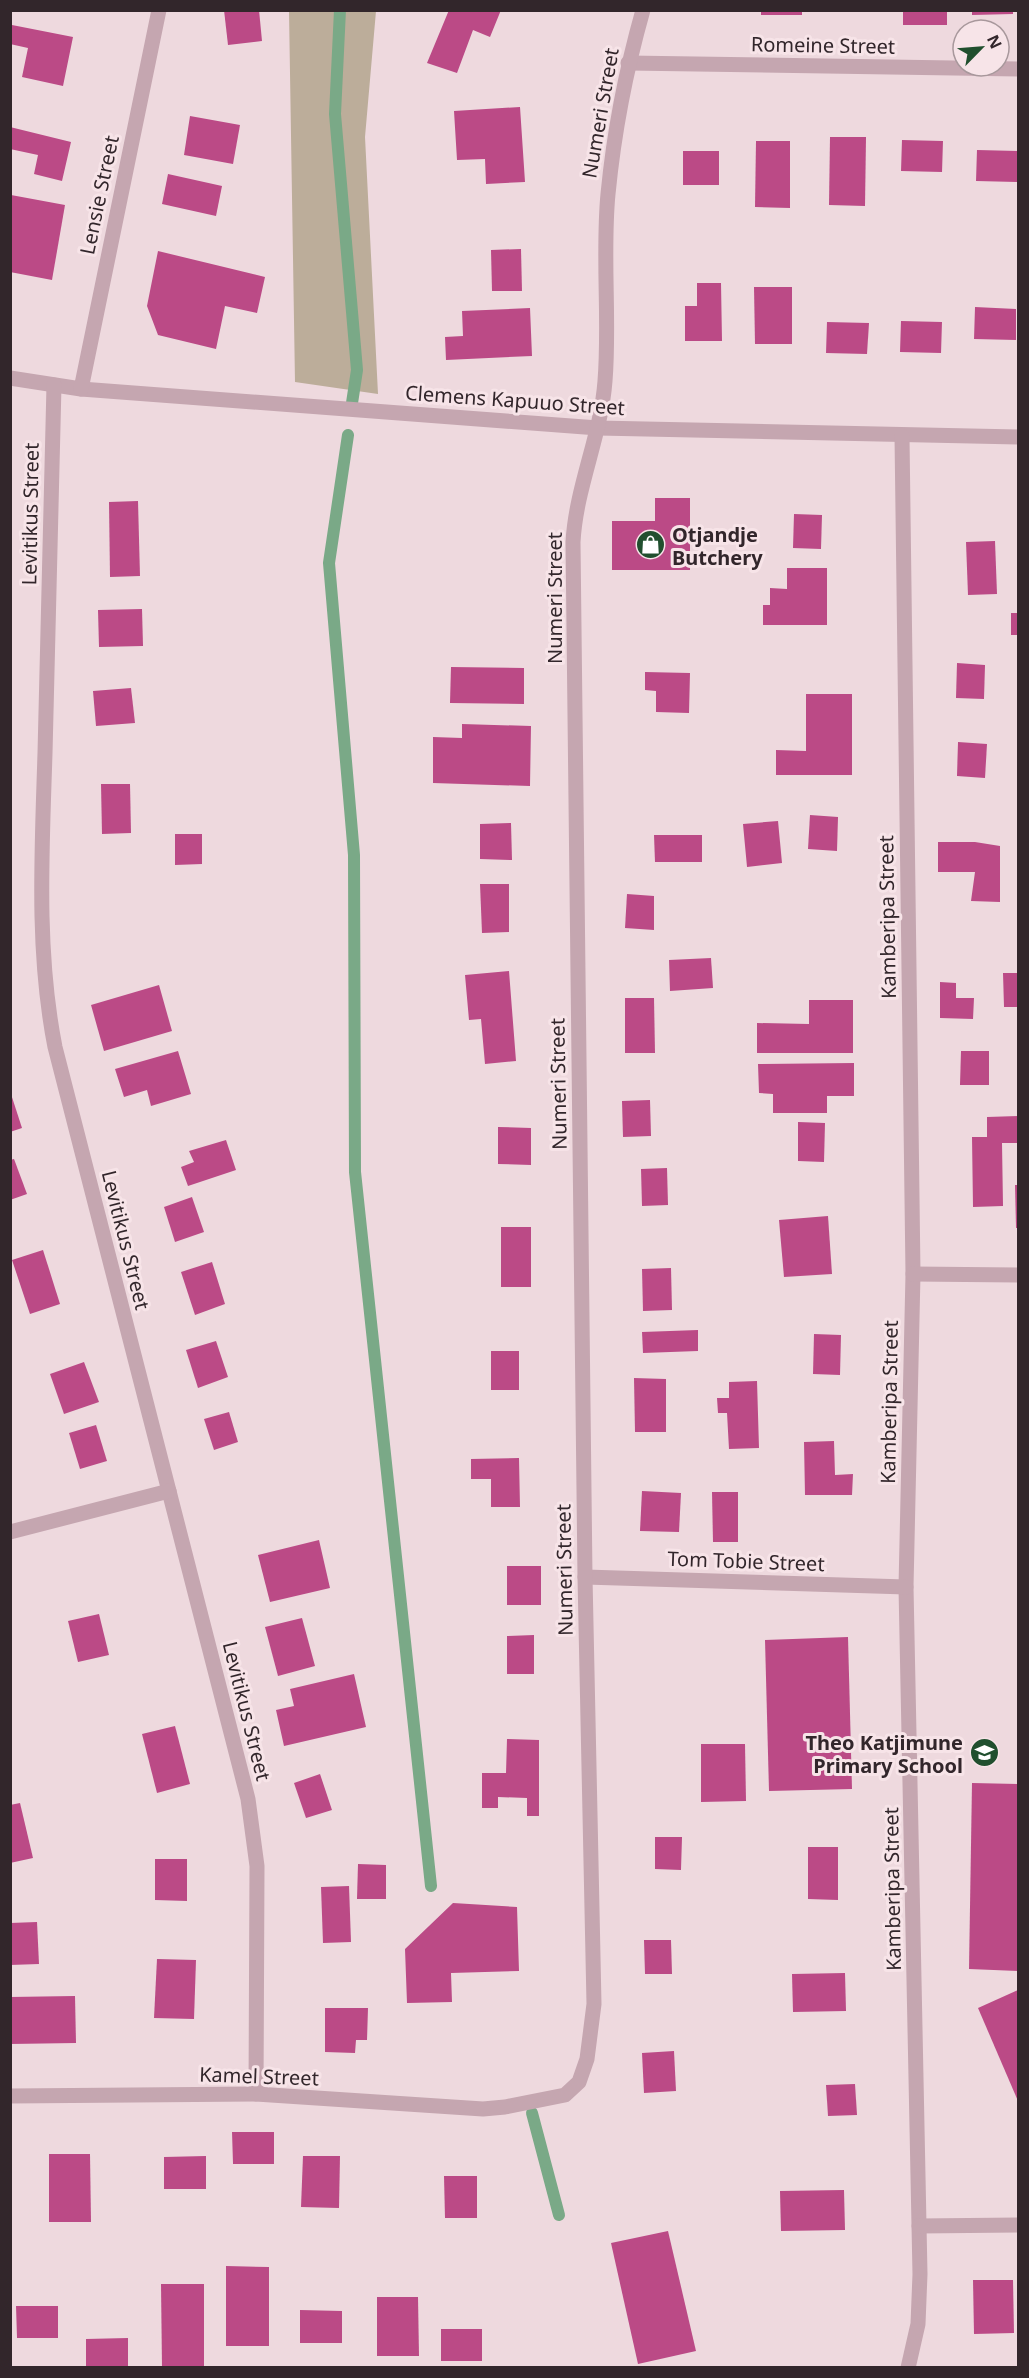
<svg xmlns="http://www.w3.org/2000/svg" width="1029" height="2378" font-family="'Noto Sans',sans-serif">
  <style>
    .green { fill: #bcad9a }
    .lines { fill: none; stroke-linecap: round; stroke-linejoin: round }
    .stream { stroke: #7aa987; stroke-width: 12 }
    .building { fill: #bb4a86 }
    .street { stroke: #c5a6b0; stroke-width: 15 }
    .labels { text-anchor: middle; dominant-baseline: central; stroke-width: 6; stroke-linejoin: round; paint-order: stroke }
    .street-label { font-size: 20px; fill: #32262b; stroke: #f7e4e8 }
    .poi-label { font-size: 20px; font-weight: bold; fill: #32262b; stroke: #f7e4e8; text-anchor: start }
  </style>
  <rect width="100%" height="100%" fill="#eed9de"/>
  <polygon class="green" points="289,11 376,11 365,137 378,394 295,382"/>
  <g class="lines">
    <g class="stream">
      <polyline points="340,10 335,114 357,370 352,403"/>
      <polyline points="348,435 329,563 354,855 355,1172 431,1886"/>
      <polyline points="532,2113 559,2215"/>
    </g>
  </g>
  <g class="building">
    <polygon points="224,10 259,10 262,41 228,45"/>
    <polygon points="449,10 501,10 490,37 473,30 457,73 427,63"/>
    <rect x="761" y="10" width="41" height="5"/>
    <rect x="903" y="10" width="44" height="15"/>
    <polygon points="972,10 1013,10 1013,14 972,15"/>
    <polygon points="12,25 73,37 63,86 22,77 28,48 10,44"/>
    <polygon points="520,107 525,182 486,184 485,159 457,160 454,111"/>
    <polygon points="190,116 240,125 233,164 184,155"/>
    <polygon points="10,127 71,142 62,181 34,174 38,155 10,149"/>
    <polygon points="830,137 866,137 865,206 829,205"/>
    <polygon points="902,140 943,141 942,172 901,171"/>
    <polygon points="756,141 790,141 790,208 755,207"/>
    <polygon points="977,150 1018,151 1017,182 976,181"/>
    <rect x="683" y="151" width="36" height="34"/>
    <polygon points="168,174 222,186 216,216 162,204"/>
    <polygon points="11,195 65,205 52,280 10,272"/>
    <polygon points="521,249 522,291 492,291 491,250"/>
    <polygon points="158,251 265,277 257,313 225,306 216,349 158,335 147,306"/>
    <polygon points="697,283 721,283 722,341 685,341 685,306 697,306"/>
    <polygon points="754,287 792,287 792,344 755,344"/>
    <polygon points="975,307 1016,309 1016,340 974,339"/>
    <polygon points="530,308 532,356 446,360 445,337 463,336 462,311"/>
    <polygon points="901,321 942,322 941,353 900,352"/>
    <polygon points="827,322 869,323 867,354 826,353"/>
    <polygon points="655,498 690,498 690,570 612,570 612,521 655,521"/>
    <polygon points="138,501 140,576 110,577 109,502"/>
    <polygon points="794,514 822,515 821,549 793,548"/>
    <polygon points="995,541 997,594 968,595 966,542"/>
    <polygon points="787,568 827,568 827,625 763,625 763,605 770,605 770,588 787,589"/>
    <polygon points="142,609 143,646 99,647 98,610"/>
    <rect x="1011" y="613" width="7" height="22"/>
    <polygon points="957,663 985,665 984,699 956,698"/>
    <polygon points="451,667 524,668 524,704 450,703"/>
    <polygon points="645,672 690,673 689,713 656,712 656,691 645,690"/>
    <polygon points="131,688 135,723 96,726 93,691"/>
    <polygon points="806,694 852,694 852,775 776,775 776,750 806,751"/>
    <polygon points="462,724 531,726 530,786 433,783 433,737 462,738"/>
    <polygon points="958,742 987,744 985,778 957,776"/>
    <polygon points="101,784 130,784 131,833 102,834"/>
    <polygon points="810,815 838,817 837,851 808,849"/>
    <polygon points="778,821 782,863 747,867 743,824"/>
    <polygon points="511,823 512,860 480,859 480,824"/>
    <polygon points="175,834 202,834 202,864 175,865"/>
    <polygon points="654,835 702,835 702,862 655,862"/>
    <polygon points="938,842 975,842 1000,846 1000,902 971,901 975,872 938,872"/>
    <polygon points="480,884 509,884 509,932 482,933"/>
    <polygon points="627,894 654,896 654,930 625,928"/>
    <polygon points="711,958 713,988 670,991 669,960"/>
    <polygon points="509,971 516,1061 485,1064 481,1019 469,1020 465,975"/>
    <polygon points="1003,973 1018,973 1018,1007 1004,1007"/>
    <polygon points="940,982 956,983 956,998 974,998 973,1019 940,1018"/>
    <polygon points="159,985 172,1031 104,1051 91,1005"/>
    <polygon points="625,998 654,998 655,1053 625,1053"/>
    <polygon points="809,1000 853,1000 853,1053 757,1053 757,1023 809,1024"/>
    <polygon points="178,1051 191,1094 151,1106 147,1090 124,1097 115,1069"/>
    <polygon points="961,1051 989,1051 989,1085 960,1085"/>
    <polygon points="854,1063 854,1096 827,1096 827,1113 773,1113 773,1094 759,1093 758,1064"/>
    <polygon points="10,1091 22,1128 10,1132"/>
    <polygon points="650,1100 651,1136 623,1137 622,1101"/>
    <polygon points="1018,1116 1018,1143 1002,1143 1003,1206 973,1207 972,1137 987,1137 987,1117"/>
    <polygon points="798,1122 825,1123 824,1162 798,1161"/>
    <polygon points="498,1127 531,1128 531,1165 498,1164"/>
    <polygon points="226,1140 236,1170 188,1186 181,1167 194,1162 189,1151"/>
    <polygon points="14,1159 27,1194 10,1200 10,1160"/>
    <polygon points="667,1168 668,1205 642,1206 641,1169"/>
    <polygon points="1015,1185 1018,1185 1018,1228 1016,1228"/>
    <polygon points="192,1197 204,1232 175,1242 164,1207"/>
    <polygon points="828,1216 832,1274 784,1277 779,1220"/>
    <rect x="501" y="1227" width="30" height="60"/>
    <polygon points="43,1250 60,1304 30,1314 12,1260"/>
    <polygon points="212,1262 225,1304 195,1315 181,1272"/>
    <polygon points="671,1268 672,1310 643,1311 642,1269"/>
    <polygon points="698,1330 698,1351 643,1353 642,1332"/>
    <polygon points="814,1334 841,1335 840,1375 813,1374"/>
    <polygon points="216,1341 228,1377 198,1388 186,1350"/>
    <rect x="491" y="1351" width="28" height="39"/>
    <polygon points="84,1362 99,1402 64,1414 50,1374"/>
    <polygon points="634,1378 666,1379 666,1432 635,1432"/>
    <polygon points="757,1381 759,1448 729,1449 727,1413 718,1413 717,1398 729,1398 729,1382"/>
    <polygon points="229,1412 238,1442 214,1450 204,1419"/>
    <polygon points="96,1425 107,1461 80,1469 69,1433"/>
    <polygon points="834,1441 835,1475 853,1474 852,1495 805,1495 804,1442"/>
    <polygon points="519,1458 520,1507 491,1507 491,1479 471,1479 471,1459"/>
    <polygon points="642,1491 681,1493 679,1532 640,1531"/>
    <polygon points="712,1492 738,1492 738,1542 713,1542"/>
    <polygon points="319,1540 330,1588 270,1602 258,1555"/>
    <rect x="507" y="1566" width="34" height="39"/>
    <polygon points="99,1614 109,1655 78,1662 68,1621"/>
    <polygon points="302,1618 315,1666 278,1676 265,1627"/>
    <polygon points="534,1635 534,1674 507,1674 507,1636"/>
    <polygon points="848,1637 852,1789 769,1791 765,1640"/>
    <polygon points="354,1674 366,1727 284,1746 276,1710 294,1706 290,1689"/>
    <polygon points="175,1726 190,1784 157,1793 142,1734"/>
    <polygon points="507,1739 539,1740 539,1816 527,1816 527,1798 498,1797 498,1808 482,1808 482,1773 506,1773"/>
    <polygon points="701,1744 745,1744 746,1801 701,1802"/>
    <polygon points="320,1774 332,1810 306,1818 294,1783"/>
    <polygon points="972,1783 1018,1784 1018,1971 969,1969"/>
    <polygon points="20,1803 33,1858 10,1863 10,1805"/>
    <polygon points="655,1837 682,1837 681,1870 655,1869"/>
    <polygon points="808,1847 838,1847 838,1900 808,1899"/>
    <polygon points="155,1859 187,1859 187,1901 155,1900"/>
    <polygon points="358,1864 386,1865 386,1899 357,1899"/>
    <polygon points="349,1886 351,1942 323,1943 321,1887"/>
    <polygon points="453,1903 517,1907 519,1971 451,1973 452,2002 407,2003 405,1949"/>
    <polygon points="37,1922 39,1964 10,1965 10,1923"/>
    <polygon points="644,1940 671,1940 672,1974 645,1974"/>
    <polygon points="157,1959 196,1960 194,2019 154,2018"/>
    <polygon points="845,1973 846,2011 793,2012 792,1974"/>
    <polygon points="1018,1990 1018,2101 978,2008"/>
    <polygon points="75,1996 76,2043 10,2044 10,1997"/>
    <polygon points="325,2008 368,2008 367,2040 356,2040 355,2053 325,2052"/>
    <polygon points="674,2051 676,2091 644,2093 642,2053"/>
    <polygon points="855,2084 857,2115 828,2116 826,2085"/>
    <polygon points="232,2132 274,2132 274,2164 233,2164"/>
    <polygon points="49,2154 90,2154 91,2222 49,2222"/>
    <polygon points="206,2156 206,2189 164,2189 164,2157"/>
    <polygon points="303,2156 340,2156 339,2208 301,2207"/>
    <polygon points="444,2176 477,2176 477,2218 445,2218"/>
    <polygon points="844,2190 845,2230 781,2231 780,2191"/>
    <polygon points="668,2231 696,2351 638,2364 611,2243"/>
    <polygon points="226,2266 269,2267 269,2346 226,2346"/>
    <polygon points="973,2280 1013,2280 1014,2333 974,2334"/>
    <polygon points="161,2284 204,2284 204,2367 162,2367"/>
    <polygon points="377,2297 418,2297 419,2356 377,2356"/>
    <polygon points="16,2306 58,2306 58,2338 17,2338"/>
    <polygon points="300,2310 342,2311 342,2343 300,2343"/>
    <rect x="441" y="2329" width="41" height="32"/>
    <polygon points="128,2338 128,2367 86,2367 86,2339"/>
  </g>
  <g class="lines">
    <g class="street">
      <polyline points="628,63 1018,69"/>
      <polyline points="10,378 81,389 598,428 1018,437"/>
      <path d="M54,385c-3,123 -6,245 -9,368 -3,98 -9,198 10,294l193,752 9,67 -1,228"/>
      <polyline points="81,389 159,10"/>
      <polyline points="902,436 913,1274 906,1587 920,2274 918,2324 908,2368"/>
      <polyline points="913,1274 1018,1275"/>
      <polyline points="10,1532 169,1491"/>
      <polyline points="585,1577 906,1587"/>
      <path d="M10,2096l246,-2 227,15 22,-2 60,-12 14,-13 8,-23 7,-55 -9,-427 -12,-1035c3,-55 28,-106 32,-161 5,-62 -3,-125 3,-187 6,-62 18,-124 35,-184"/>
      <polyline points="919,2226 1018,2225"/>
    </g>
  </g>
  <defs>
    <symbol id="shop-disc" viewBox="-11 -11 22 22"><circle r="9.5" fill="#204f2e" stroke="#f7e4e8"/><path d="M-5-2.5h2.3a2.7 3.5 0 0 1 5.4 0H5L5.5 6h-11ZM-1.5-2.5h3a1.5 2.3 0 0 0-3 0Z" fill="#fff"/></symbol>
    <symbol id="school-disc" viewBox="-11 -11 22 22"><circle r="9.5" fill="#204f2e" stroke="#f7e4e8"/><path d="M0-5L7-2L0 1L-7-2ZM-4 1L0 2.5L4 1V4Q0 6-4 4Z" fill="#fff"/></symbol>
  </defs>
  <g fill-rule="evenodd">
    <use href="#shop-disc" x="634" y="528" width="33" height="33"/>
    <use href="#school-disc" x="968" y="1736" width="33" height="33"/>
  </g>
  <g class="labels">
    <g class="street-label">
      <text transform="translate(823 45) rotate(1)">Romeine Street</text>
      <text transform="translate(600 113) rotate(-80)">Numeri Street</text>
      <text transform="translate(99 195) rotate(-78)">Lensie Street</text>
      <text transform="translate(515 400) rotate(4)">Clemens Kapuuo Street</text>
      <text transform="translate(30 514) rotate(-89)">Levitikus Street</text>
      <text transform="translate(554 598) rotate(-90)">Numeri Street</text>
      <text transform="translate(887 917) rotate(-91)">Kamberipa Street</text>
      <text transform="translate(558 1084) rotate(-91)">Numeri Street</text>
      <text transform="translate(126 1240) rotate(76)">Levitikus Street</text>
      <text transform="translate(889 1402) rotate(-89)">Kamberipa Street</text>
      <text transform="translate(746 1561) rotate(2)">Tom Tobie Street</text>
      <text transform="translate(564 1570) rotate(-91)">Numeri Street</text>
      <text transform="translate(247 1711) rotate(76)">Levitikus Street</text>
      <text transform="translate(892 1889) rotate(-91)">Kamberipa Street</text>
      <text transform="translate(259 2076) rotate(2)">Kamel Street</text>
    </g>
    <g class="poi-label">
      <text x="672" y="534">Otjandje<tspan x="672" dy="23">Butchery</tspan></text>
      <text x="963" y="1742" text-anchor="end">Theo Katjimune<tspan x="963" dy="23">Primary School</tspan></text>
    </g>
  </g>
  <rect width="1029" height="2378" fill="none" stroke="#32262b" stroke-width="24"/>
  <g transform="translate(981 48) rotate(65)"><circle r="28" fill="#f7e4e8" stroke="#a8989c" stroke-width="1.5"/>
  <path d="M0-4.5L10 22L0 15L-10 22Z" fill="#204f2e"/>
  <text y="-9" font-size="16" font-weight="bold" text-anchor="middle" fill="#32262b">N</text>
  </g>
</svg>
